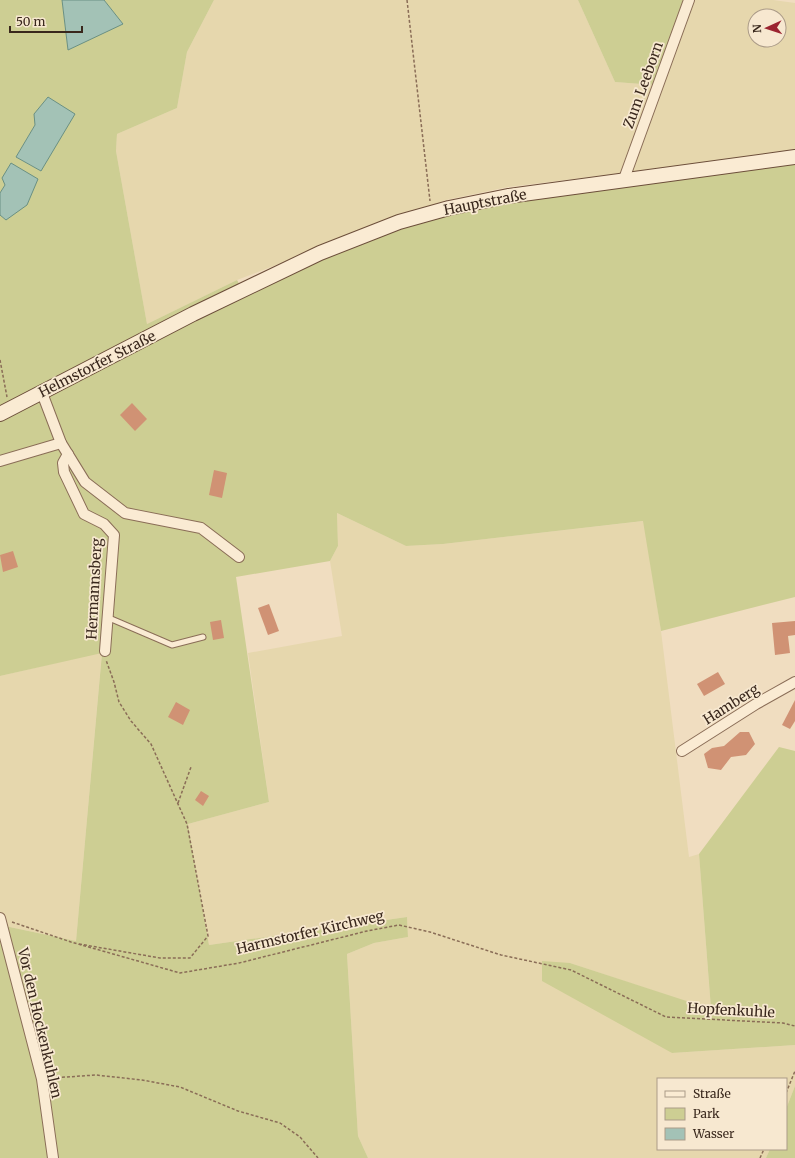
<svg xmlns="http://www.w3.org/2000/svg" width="795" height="1158" font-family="Merriweather,serif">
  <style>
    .farmland { fill: #e6d7ad; fill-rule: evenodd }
    .green { fill: #cdce93; fill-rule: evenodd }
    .water { fill: #a3c2b6; stroke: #6a9083 }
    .building { fill: #d09274 }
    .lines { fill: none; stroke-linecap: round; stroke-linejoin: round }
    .lane-casing { stroke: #8a6d57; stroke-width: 7 }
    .street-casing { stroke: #8a6d57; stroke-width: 12 }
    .secondary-casing { stroke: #6c4e3a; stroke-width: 16 }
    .path { stroke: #8a6d57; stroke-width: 1.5; stroke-dasharray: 3 2; stroke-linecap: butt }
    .lane { stroke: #faebd3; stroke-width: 5 }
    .street { stroke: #faebd3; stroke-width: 10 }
    .secondary { stroke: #faebd3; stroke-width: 14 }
    .labels { text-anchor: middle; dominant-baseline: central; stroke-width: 3.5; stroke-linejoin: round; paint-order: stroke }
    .street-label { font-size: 14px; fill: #39271c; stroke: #f7e8d0 }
  </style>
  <rect width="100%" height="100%" fill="#f0ddc0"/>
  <g class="farmland">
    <path d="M214,0h364l37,82 40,3 28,-85h90l22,3v149l-287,35 -62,13 -209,80 -90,44 -31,-173 1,-17 60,-26 10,-56zM755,16h24v24h-24z"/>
    <polygon points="337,513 406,546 443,544 644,521 661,631 689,857 699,854 711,1010 570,963 672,1053 795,1045 795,1086 786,1109 786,1079 658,1079 658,1149 770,1149 766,1158 368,1158 358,1136 347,954 374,943 408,937 407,917 209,945 188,824 269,802 248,653 342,636 330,561 338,546"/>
    <polygon points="102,652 76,941 0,925 0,676"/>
  </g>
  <g class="green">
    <path d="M0,0h62l6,50 54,-27 -18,-23h110l-27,52 -10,56 -60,26 -1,17 31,173 90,-44 8,14 77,-38 83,-28 46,-13 59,-14 285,-37v433l-134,34 -18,-110 -200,23 -37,2 -69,-33 1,33 -8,15 -94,16 33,225 -81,22 21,121 198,-28 1,20 -34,6 -27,11 11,182 10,22h-368v-233l76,16 26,-288 -102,23v-461l6,5 -1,-35 -5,8zM35,125l6,46 -25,-14z"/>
    <polygon points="578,0 683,0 655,85 615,82"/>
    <polygon points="779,747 795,751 795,1045 672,1053 542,981 542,961 570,963 711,1009 699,854"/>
    <polygon points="795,1086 795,1158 766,1158 770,1149 786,1149 786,1109"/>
  </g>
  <g class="water">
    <polygon points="62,0 104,0 123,24 68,50"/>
    <polygon points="48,97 75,114 41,171 16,157 35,125 34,114"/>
    <polygon points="11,163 38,179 27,205 6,220 0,215 0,193 5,185 2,178"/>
  </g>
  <g class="building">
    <polygon points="132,403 147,419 135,431 120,415"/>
    <polygon points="214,470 227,473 222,498 209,495"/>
    <polygon points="13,551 18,567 3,572 0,555"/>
    <polygon points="269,604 279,631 268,635 258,608"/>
    <polygon points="221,620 224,638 213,640 210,622"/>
    <polygon points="795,621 795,635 788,636 790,653 775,655 772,623"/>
    <polygon points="718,672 725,684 704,696 697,684"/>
    <polygon points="795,700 795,721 790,729 782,725"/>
    <polygon points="176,702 190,710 183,725 168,717"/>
    <polygon points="740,732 749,732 755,744 746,755 731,757 721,770 708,768 704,754 712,748 724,746"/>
    <polygon points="201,791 209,796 203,806 195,800"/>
  </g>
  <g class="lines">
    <defs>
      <polyline id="lane" points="109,618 172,645 203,637"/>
      <g id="street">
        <polyline points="624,179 689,0"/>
        <polyline points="42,393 61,443 85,482 125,513 201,528 239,557"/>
        <polyline points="68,454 63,463 64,472 84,514 104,524 114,535 105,651"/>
        <polyline points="0,461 61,443"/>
        <polyline points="682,751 756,704 795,682"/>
        <polyline points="0,918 42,1079 53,1158"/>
      </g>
      <polyline id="secondary" points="0,414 193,314 320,253 399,222 449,208 508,196 795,157"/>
    </defs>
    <use href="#lane" class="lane-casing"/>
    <use href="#street" class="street-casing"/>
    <use href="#secondary" class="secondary-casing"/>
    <g class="path">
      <polyline points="407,0 430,201"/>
      <polyline points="0,360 7,397"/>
      <polyline points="178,803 191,767"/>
      <polyline points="12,922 71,942 180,973 239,963 367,931 399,925 430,932 501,955 571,970 666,1017 783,1023 795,1026"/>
      <polyline points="79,944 160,958 190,958 208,936 187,824 151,744 131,721 119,702 114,682 106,660"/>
      <polyline points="52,1078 96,1075 142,1080 180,1087 238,1111 280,1123 300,1137 318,1158"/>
      <polyline points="786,1093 795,1071"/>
      <polyline points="760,1158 764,1149"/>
    </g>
    <use href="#lane" class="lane"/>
    <use href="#street" class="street"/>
    <use href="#secondary" class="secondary"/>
  </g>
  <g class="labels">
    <g class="street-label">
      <text transform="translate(643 85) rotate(-70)">Zum Leeborn</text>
      <text transform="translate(485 202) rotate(-11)">Hauptstraße</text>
      <text transform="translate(97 364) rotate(-27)">Helmstorfer Straße</text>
      <text transform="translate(94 589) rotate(-87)">Hermannsberg</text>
      <text transform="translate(731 704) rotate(-32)">Hamberg</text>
      <text transform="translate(310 932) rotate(-13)">Harmstorfer Kirchweg</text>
      <text transform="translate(731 1010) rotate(3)">Hopfenkuhle</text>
      <text transform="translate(40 1023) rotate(77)">Vor den Hockenkuhlen</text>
    </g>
  </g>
  <rect x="657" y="1078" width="130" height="72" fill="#f7e8d0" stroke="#ab9b88"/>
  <rect x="665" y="1091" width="20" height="6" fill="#faebd3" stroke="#ab9b88"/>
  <text x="693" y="1098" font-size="12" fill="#39271c">Straße</text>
  <rect x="665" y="1108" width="20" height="12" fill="#cdce93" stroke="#ab9b88"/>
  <text x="693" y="1118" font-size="12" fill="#39271c">Park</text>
  <rect x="665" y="1128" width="20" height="12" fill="#a3c2b6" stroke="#ab9b88"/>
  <text x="693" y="1138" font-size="12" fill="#39271c">Wasser</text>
  <g transform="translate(767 28) rotate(267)"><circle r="19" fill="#f7e8d0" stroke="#ab9b88"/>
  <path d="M0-3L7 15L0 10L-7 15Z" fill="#9c2430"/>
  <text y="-6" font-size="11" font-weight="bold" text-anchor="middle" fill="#39271c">N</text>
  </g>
  <path d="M10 26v6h72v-6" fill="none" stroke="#39271c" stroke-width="2"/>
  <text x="16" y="26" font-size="12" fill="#39271c" stroke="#f7e8d0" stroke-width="3" paint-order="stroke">50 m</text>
</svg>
